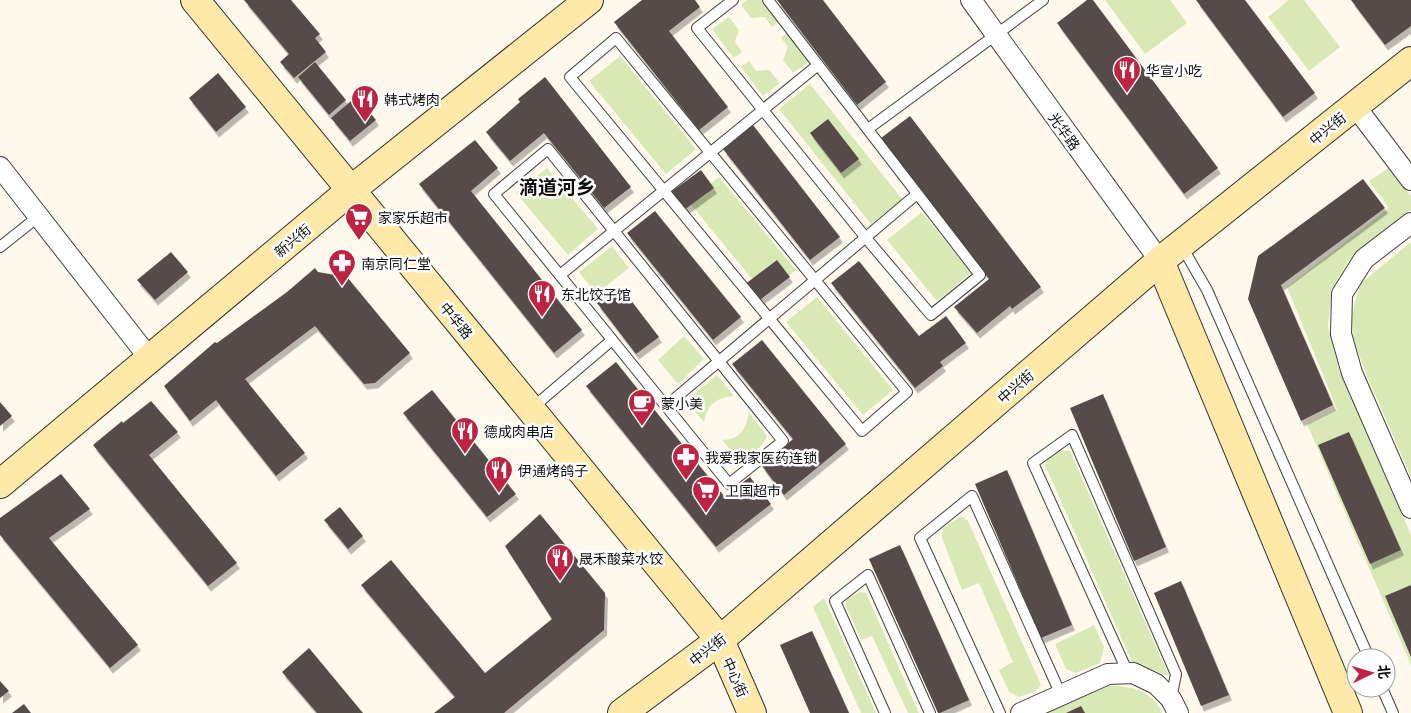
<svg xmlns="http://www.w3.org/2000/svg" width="1411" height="713" font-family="Georgia,'Noto Sans SC',serif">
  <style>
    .green { fill: #d8e9b6 }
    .building { fill: #564c49; filter: url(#shadow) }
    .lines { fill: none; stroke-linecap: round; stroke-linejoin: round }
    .lane-casing { stroke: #404040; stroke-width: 12 }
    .street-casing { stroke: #404040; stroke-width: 22 }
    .secondary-casing { stroke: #2f2f2f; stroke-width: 30 }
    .lane { stroke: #fff; stroke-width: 10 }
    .street { stroke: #fff; stroke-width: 20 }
    .secondary { stroke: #ffe9a8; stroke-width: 28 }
    .labels { text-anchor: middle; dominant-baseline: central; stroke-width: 5; stroke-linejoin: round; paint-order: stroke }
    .poi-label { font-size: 14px; fill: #0d0d0d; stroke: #fff; text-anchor: start }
    .street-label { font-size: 14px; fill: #0d0d0d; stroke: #fff }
    .district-label { font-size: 19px; font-weight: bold; fill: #0d0d0d; stroke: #fff }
  </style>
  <defs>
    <filter id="shadow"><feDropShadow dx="3" dy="5.5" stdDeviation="0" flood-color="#0004"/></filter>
  </defs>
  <rect width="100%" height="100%" fill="#fff9ed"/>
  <g class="green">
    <polygon points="747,0 764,0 780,21 772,27 765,17 751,18 741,5"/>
    <polygon points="1105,0 1170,0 1187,23 1145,54"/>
    <polygon points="1289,0 1304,0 1340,47 1309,71 1268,17"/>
    <polygon points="729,17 739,30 735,42 742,52 734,58 712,29"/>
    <polygon points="788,32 810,61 793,73 783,60 788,47 781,38"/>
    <polygon points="620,56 696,149 666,174 589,81"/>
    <polygon points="749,61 756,71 769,70 780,83 763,96 741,67"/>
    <polygon points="810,84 902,199 871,224 779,109"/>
    <polygon points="1390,167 1411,196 1411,210 1348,261 1331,291 1328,327 1339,369 1411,535 1411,665 1307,424 1337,409 1287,287 1389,208 1369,181"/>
    <polygon points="547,168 598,229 568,255 516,193"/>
    <polygon points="719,177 796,270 765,295 689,202"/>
    <polygon points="922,212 971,273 937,301 887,240"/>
    <polygon points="1411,242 1411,477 1366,374 1353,338 1352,313 1360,284"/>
    <polygon points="612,246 629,268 596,294 579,272"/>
    <polygon points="817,297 893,390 863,415 786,322"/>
    <polygon points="684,336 704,359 678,384 658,360"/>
    <path d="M717,375l17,21c-17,1 -27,9 -30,26l-18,-21z"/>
    <path d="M749,412l18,24c-3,10 -18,22 -28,23l-17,-19c18,0 24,-11 27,-28z"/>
    <polygon points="1060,450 1070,451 1169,676 1132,662 1045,465 1049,457"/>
    <polygon points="962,516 968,521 1041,685 1036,691 1019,697 1009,692 999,670 1013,662 979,583 962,590 942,538 943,528"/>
    <polygon points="860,592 866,593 919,713 908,713 872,636 861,640 845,604 848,598"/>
    <polygon points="824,598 876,713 861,713 813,607"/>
    <polygon points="1094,625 1104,647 1100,663 1076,673 1066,669 1055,644"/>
    <path d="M1104,686c24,-1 48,3 58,27h-115z"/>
  </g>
  <g class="building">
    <polygon points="244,0 291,0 320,34 315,38 326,52 294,78 280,62 289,54"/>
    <polygon points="642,0 695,0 700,7 669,31 728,107 699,130 614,22"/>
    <polygon points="777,0 823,0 886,82 857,105"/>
    <polygon points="1087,0 1093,0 1218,168 1184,194 1057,23"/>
    <polygon points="1196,0 1245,0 1315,93 1283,117"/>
    <polygon points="1351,0 1411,0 1411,26 1385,45"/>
    <polygon points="315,62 346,100 329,115 298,77"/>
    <polygon points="218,73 246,107 216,132 189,98"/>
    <polygon points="545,77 631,187 604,208 544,133 510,161 486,132 520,102 518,99"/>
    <polygon points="357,96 376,120 350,141 331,118"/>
    <polygon points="910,116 1041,287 1012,309 1010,306 977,333 954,307 989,279 881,138"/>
    <polygon points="828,119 859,159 841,173 810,133"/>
    <polygon points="753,125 840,237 810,260 723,149"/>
    <polygon points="475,140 498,168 471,191 582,330 554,353 419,184"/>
    <polygon points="701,170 714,188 684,210 671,192"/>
    <polygon points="1363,179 1385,208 1281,285 1333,405 1301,421 1248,299 1258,256"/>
    <polygon points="655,211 741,317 713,340 627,233"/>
    <polygon points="171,252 188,272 155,300 137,280"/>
    <polygon points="777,260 790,277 757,302 744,285"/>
    <polygon points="859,261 919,336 946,316 966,343 940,362 943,366 915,388 831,283"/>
    <polygon points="315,268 318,272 347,277 410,353 375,383 364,384 315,326 245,379 305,453 276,476 216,400 190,421 164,386 215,342 217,343 287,292"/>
    <polygon points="620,286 659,337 636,354 597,303"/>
    <polygon points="762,340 846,444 784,495 762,466 793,439 732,364"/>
    <polygon points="616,362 724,496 750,477 771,504 716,547 586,386"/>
    <polygon points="432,390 516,494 487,517 403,413"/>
    <polygon points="1103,394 1166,547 1134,561 1070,408"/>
    <polygon points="151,401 178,432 149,455 237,563 208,586 93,445 122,421 123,423"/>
    <polygon points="0,402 12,416 0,426"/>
    <polygon points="1349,432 1401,550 1370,564 1318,445"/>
    <polygon points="1007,470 1072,625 1041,638 975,484"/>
    <polygon points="61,474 90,509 49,538 138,645 110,668 0,535 0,518"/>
    <polygon points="340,507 363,536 348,549 324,520"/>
    <polygon points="540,514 605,593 604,630 504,713 434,713 455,697 361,585 391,560 485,673 552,619 505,546"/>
    <polygon points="900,545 969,700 940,713 938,713 869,559"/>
    <polygon points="1181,581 1229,695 1201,706 1154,593"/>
    <polygon points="1411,585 1411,657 1385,596"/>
    <polygon points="812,631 849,713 810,713 780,645"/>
    <polygon points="309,648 363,713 317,713 282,672"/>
    <polygon points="0,681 9,691 0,698"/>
    <polygon points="24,704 31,713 12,713"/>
    <polygon points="1081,706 1085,713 1066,713"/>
  </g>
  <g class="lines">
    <defs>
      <g id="lane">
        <polyline points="733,0 697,28 866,238 931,315 980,275 768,0"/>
        <polygon points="616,38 907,392 862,431 570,77"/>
        <polyline points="868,129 1043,0"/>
        <polygon points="548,149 783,441 729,484 494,194"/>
        <polyline points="1181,245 1207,290 1369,658"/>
        <polyline points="0,247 39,216"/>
        <polyline points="560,275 818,65"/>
        <polyline points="666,406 917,194"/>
        <polyline points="531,409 612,340"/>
        <polyline points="1128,673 1033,463 1072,435 1176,674 1171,699"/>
        <polyline points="1382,688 1393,713"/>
        <polyline points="885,713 835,601 868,575 930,713"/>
        <polyline points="1000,713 920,538 972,496 1061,695"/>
      </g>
      <g id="street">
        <polyline points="971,0 1160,261"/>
        <polyline points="1355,106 1411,180"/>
        <polyline points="0,167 150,359"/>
        <polyline points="1411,223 1364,259 1342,294 1341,334 1352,373 1411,508"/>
        <polyline points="1021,713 1108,674 1133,673 1156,684 1171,699 1178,713"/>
      </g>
      <g id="secondary">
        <polyline points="195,0 720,640 752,713"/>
        <polyline points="1160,261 1348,713"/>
        <polyline points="0,484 351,190 589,0"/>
        <polyline points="622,713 720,640 1160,261 1411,61"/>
      </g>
    </defs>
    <use href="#lane" class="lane-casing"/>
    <use href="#street" class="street-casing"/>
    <use href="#secondary" class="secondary-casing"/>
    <use href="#lane" class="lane"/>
    <use href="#street" class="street"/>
    <use href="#secondary" class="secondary"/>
  </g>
  <defs>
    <symbol id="restaurant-pin" viewBox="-11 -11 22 30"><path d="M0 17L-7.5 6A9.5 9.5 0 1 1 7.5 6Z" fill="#be2441" stroke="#fff"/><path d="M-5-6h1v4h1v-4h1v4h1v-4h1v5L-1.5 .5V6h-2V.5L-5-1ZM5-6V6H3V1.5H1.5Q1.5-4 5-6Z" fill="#fff"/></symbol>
    <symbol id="supermarket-pin" viewBox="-11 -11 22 30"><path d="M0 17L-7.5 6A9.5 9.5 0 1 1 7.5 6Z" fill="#be2441" stroke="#fff"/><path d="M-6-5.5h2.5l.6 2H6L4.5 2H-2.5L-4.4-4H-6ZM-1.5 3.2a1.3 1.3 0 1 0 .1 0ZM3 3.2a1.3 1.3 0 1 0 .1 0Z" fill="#fff"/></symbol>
    <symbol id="pharmacy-pin" viewBox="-11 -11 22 30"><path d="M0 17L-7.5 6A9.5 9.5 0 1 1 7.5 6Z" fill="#be2441" stroke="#fff"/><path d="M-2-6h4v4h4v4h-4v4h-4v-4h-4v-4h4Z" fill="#fff"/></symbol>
    <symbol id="cafe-pin" viewBox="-11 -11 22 30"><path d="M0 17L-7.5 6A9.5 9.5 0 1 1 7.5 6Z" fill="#be2441" stroke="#fff"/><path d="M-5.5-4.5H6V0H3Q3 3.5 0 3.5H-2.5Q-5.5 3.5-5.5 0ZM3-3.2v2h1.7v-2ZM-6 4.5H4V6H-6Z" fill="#fff"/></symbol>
  </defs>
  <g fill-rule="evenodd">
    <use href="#restaurant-pin" x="1111" y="54" width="32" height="43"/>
    <use href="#restaurant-pin" x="349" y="83" width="32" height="43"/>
    <use href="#supermarket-pin" x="343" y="201" width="32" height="43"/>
    <use href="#pharmacy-pin" x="326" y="247" width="32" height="43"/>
    <use href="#restaurant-pin" x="526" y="278" width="32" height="43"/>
    <use href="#cafe-pin" x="626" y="387" width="32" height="43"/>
    <use href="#restaurant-pin" x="449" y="415" width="32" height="43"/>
    <use href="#pharmacy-pin" x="670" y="441" width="32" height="43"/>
    <use href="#restaurant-pin" x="483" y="454" width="32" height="43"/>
    <use href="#supermarket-pin" x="690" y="474" width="32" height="43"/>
    <use href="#restaurant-pin" x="544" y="542" width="32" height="43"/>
  </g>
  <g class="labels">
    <g class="poi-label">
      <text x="1146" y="70">华宣小吃</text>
      <text x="384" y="99">韩式烤肉</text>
      <text x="378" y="217">家家乐超市</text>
      <text x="361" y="263">南京同仁堂</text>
      <text x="561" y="294">东北饺子馆</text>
      <text x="661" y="403">蒙小美</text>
      <text x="484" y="431">德成肉串店</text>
      <text x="705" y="457">我爱我家医药连锁</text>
      <text x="518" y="470">伊通烤鸽子</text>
      <text x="725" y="490">卫国超市</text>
      <text x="579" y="558">晟禾酸菜水饺</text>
    </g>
    <g class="street-label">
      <text transform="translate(1327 128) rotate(-39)">中兴街</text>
      <text transform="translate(1065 131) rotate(54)">光华路</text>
      <text transform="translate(292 240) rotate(-40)">新兴街</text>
      <text transform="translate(457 320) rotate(51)">中华路</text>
      <text transform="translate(1015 386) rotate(-41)">中兴街</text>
      <text transform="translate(707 649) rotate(-38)">中兴街</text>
      <text transform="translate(736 677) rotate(66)">中心街</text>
    </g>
    <g class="district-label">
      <text x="557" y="185">滴道河乡</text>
    </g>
  </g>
  <g transform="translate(1371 673) rotate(85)"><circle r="24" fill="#ffffff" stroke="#9e9e9e"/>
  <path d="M0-4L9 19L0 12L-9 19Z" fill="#be2441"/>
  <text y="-8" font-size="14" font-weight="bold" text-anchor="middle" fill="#0d0d0d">北</text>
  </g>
</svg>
